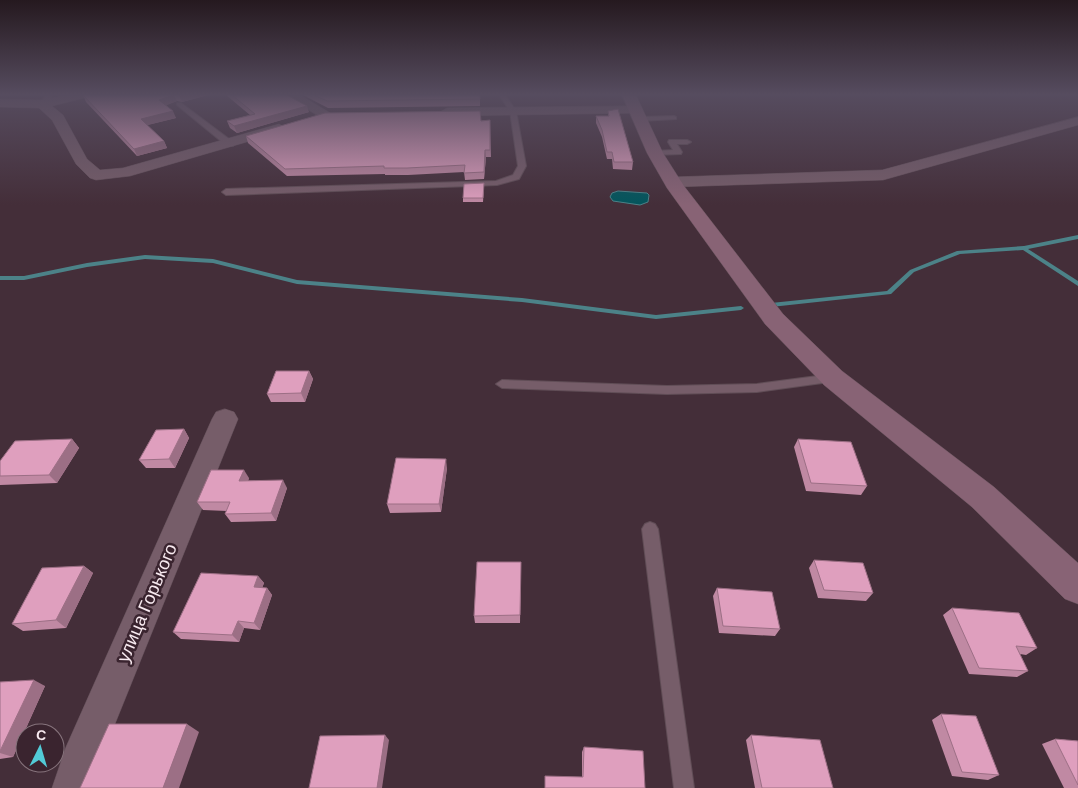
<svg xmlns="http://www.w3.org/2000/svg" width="1078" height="788" font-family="Arial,sans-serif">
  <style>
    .water { fill: #03555c; stroke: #4c8288 }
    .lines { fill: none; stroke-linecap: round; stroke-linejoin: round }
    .stream { fill: #4c8288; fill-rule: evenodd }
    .lane-casing { stroke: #604d56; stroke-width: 2 }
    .street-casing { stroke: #604d56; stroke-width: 1 }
    .secondary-casing { stroke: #604d56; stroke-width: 1 }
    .lane { fill: #765d69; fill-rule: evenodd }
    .street { fill: #765d69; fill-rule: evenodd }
    .secondary { fill: #886375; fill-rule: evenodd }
    .wall { fill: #c089a3 }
    .shaded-wall { fill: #9c6f85 }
    .building { fill: #df9fbe; stroke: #9c6f85 }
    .labels { text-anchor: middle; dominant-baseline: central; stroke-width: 5; stroke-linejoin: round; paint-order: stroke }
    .near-street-label { font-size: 18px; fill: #f8eaf0; stroke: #3a242f }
  </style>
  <rect width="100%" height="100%" fill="#442e39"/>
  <polygon class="water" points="618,191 647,193 649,195 648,202 640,205 613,201 610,197 612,193"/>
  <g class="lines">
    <g class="stream">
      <polygon points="1078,235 1078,239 1028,249 1078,281 1078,286 1023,250 960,254 914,272 891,294 771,307 768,305 771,303 887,291 910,270 957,251 1024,246"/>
      <polygon points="145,255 213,259 297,280 522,298 656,315 741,306 744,308 741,310 656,319 522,302 297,284 213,263 145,259 87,267 24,280 0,280 0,276 24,276 87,263"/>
    </g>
    <defs>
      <g id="lane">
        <polygon points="44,95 50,95 52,97 44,105 40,105 39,104 45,97"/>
        <polygon points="499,95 505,95 516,111 526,166 519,179 497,185 226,195 222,192 226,189 496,181 513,175 518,166 510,111"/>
        <polygon points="177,103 181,103 233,142 233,146 227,146 177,105"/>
        <polygon points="674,116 676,117 676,119 640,121 637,119 640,117"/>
        <polygon points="669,140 687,140 691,142 687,144 677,144 682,152 681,154 652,155 652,151 655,151 673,150 668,142"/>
        <polygon points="833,374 837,375 839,378 837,381 757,392 667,394 502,388 496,384 502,380 667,386 757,384"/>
        <polygon points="650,522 655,524 658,529 694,788 674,788 642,529 645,524"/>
      </g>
      <g id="street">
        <polygon points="66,95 86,95 84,98 52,106 63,115 87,159 100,170 123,168 279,124 286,128 284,131 130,176 96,180 90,178 76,164 52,120 39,108 0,107 0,99 42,100"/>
        <polygon points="285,95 300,95 332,114 330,117 320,117"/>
        <polygon points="636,106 643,110 641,113 447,116 440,112 447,108"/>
        <polygon points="1078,117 1078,125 883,180 673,187 667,185 665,182 667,179 673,177 882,170"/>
        <polygon points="225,409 234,412 238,419 100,761 94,788 52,788 66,747 212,419 216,412"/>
      </g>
      <polygon id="secondary" points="622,95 636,95 663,153 684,186 783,314 842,371 994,487 1078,563 1078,604 1065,599 972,507 824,385 765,324 667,188 647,153"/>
    </defs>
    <use href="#lane" class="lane-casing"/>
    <use href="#street" class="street-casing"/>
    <use href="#secondary" class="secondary-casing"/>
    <use href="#lane" class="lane"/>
    <use href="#street" class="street"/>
    <use href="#secondary" class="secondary"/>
  </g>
  <g class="wall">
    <polygon points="83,95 208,95 182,102 177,101 166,105 176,118 147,125 164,141 167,148 137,156 86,102"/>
    <polygon points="226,95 287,95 309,112 237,133 230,128 227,121 250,115"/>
    <polygon points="303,95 480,95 480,106 328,108"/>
    <polygon points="608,111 633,162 632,170 613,169 612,159 607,159 602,137 596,123 596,116 608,116"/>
    <polygon points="490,120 491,157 486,157 484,179 465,180 464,172 408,175 385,175 385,174 287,176 248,143 246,136"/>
    <polygon points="484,183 483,202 463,202 463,198"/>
    <polygon points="309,371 313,379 305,402 271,402 267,394"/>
    <polygon points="184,429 189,438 175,468 146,468 139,460"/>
    <polygon points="72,439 79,448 57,483 0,485 0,461"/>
    <polygon points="798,439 867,486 861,495 806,491 794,447"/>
    <polygon points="447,468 441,512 390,513 387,504"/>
    <polygon points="249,478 248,481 287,488 276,521 231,522 225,514 227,511 203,510 197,502"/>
    <polygon points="814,560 873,593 866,601 818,598 809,568"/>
    <polygon points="521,562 520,623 475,623 474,616"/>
    <polygon points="84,566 93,573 66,628 23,631 12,624"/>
    <polygon points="258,576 264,583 262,588 267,588 272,595 260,630 244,628 239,642 181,639 173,632"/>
    <polygon points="717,588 780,629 775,636 719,633 713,596"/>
    <polygon points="952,608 1037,648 1026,655 1020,654 1028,671 1017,677 969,674 943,615"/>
    <polygon points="0,682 45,686 13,757 0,759"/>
    <polygon points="941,714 999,775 988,780 952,776 932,720"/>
    <polygon points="751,735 833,788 755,788 746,740"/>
    <polygon points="1055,739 1078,741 1078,788 1064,788 1042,744"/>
    <polygon points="584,747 645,788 582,777 582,752"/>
  </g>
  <g class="shaded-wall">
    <polygon points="174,95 177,101 162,107 159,100"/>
    <polygon points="179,95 208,95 182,102"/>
    <polygon points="307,106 309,112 237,133 234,126"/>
    <polygon points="173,111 176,118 144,126 141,119"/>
    <polygon points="164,141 167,148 137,156 134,149"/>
    <polygon points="485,150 486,157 484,179 484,172"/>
    <polygon points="309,371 313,379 305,402 301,393"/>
    <polygon points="184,429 189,438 175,468 169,459"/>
    <polygon points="72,439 79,448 57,483 49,475"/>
    <polygon points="446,459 447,468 441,512 439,504"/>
    <polygon points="244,470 249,478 244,489 239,481"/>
    <polygon points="283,480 287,488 276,521 271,513"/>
    <polygon points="84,566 93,573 66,628 56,620"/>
    <polygon points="258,576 264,583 259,595 254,587"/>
    <polygon points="267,588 272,595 260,630 254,623"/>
    <polygon points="238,621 244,628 239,642 232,635"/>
    <polygon points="34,680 45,686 13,757 0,753 0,751"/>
    <polygon points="187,724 199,732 179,788 163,788"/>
    <polygon points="385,735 389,740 382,788 377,788"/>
  </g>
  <g class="building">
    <polygon points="83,95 174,95 159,100 173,111 141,119 164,141 134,149"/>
    <polygon points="232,95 287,95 307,106 234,126 227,121 255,114"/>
    <polygon points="314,95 480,95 480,99 327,101"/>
    <polygon points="618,109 633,162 614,162 612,152 607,152 602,130 596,116 609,116 608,111"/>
    <polygon points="480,111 481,121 490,120 490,150 485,150 484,172 464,173 465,165 407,168 384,168 384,166 285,169 246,136 325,113"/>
    <polygon points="484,183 483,198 463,198 464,184"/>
    <polygon points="276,371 309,371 301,393 267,394"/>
    <polygon points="184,429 169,459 139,460 156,430"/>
    <polygon points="72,439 49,475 0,476 0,461 15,441"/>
    <polygon points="798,439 851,442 867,486 811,483"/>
    <polygon points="396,458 446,459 439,504 387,504"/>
    <polygon points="211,470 244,470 239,481 283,480 271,513 225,514 230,502 197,502"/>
    <polygon points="814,560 863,563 873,593 824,590"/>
    <polygon points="477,562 521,562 520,615 474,616"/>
    <polygon points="84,566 56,620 12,624 42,568"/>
    <polygon points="201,573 258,576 254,587 267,588 254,623 238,621 232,635 173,632"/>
    <polygon points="717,588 772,592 780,629 723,626"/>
    <polygon points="952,608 1019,613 1037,648 1016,646 1028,671 979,668"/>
    <polygon points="34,680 0,751 0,682"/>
    <polygon points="941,714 976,716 999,775 962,772"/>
    <polygon points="109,724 187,724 163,788 80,788"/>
    <polygon points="385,735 377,788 309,788 320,736"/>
    <polygon points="751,735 820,740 833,788 762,788"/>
    <polygon points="1055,739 1078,741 1078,785"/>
    <polygon points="584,747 643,751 645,788 545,788 545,776 583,777"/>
  </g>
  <linearGradient id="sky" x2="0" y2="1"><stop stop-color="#25191f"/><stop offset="0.46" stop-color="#564c5f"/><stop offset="1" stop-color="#564c5f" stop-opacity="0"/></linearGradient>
  <rect width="1078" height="205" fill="url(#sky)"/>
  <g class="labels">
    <g class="near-street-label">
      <text transform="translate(147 603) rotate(-67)">улица Горького</text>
    </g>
  </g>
  <g transform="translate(40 748) rotate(5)"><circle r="24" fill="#3a242f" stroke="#86737c"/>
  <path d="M0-4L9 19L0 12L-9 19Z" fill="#52cbd7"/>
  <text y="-8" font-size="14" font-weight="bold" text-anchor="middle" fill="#f8eaf0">С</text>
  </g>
</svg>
